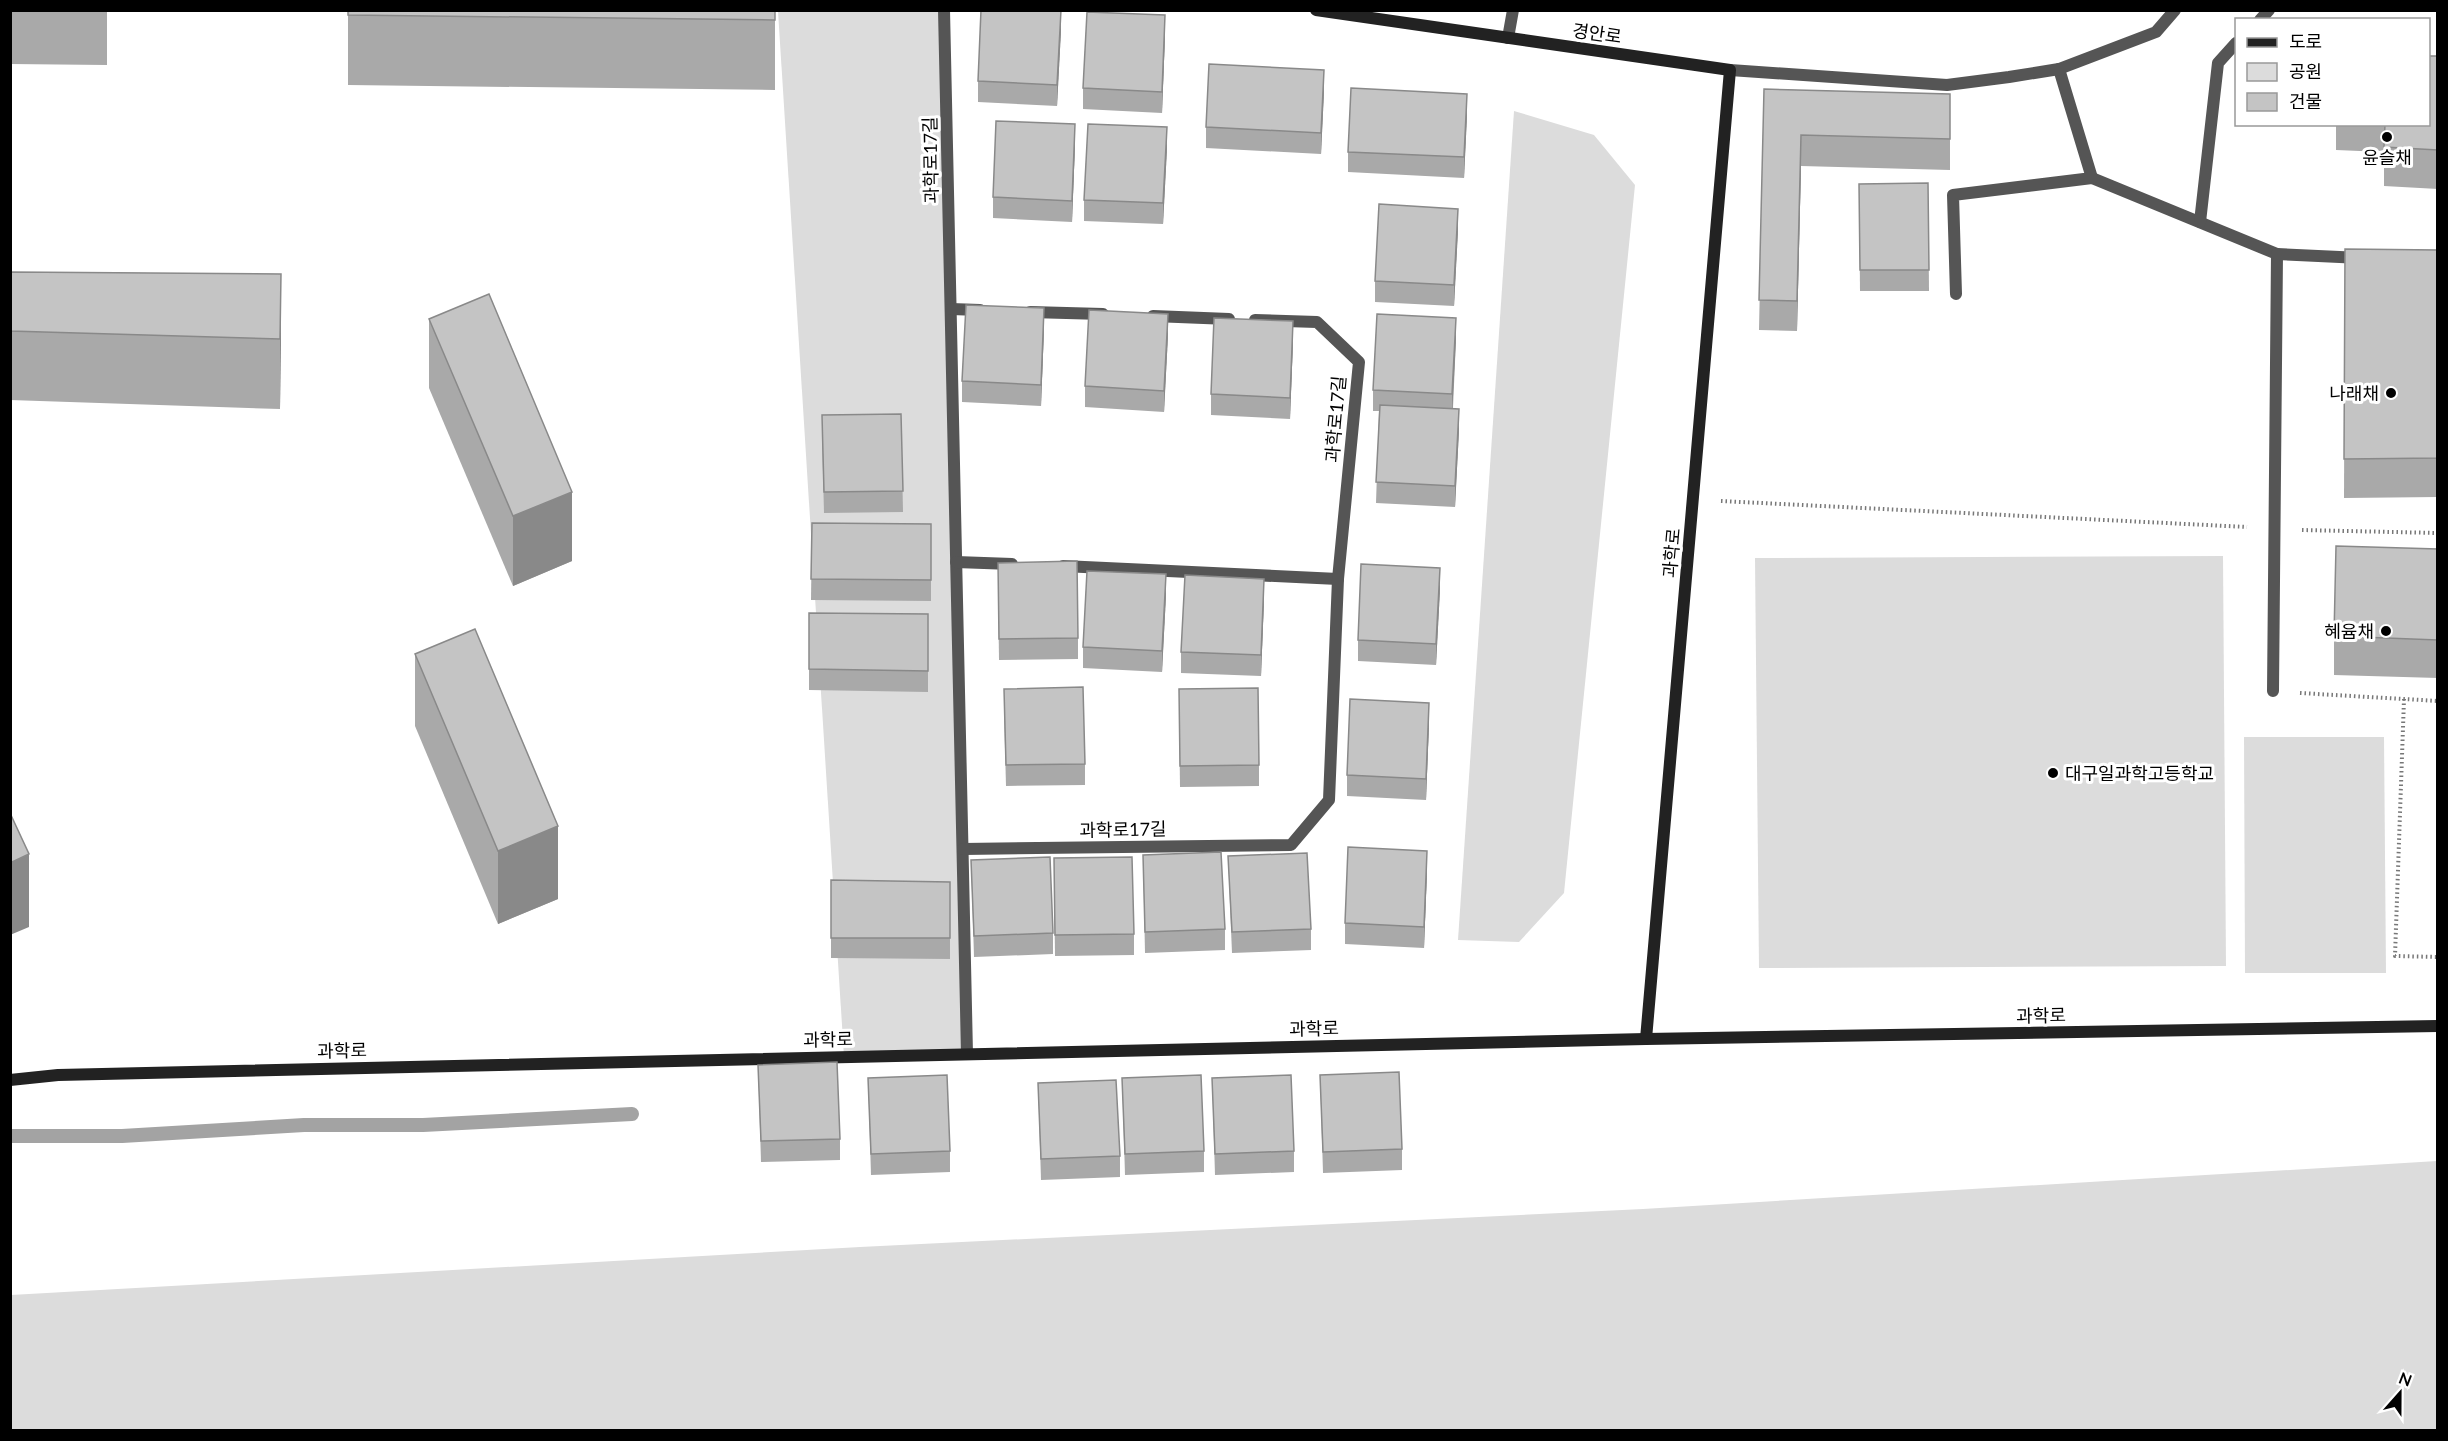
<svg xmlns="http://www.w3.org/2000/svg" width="2448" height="1441" font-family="Lato,'Noto Sans KR',sans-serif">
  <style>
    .green { fill: #dcdcdc }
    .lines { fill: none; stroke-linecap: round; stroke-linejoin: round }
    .stream { stroke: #a3a3a3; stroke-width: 14 }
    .path { stroke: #777; stroke-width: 4; stroke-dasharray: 1.5 3; stroke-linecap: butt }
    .lane { stroke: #555; stroke-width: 12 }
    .street { stroke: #555; stroke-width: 12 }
    .secondary { stroke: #222; stroke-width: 12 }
    .wall { fill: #a9a9a9 }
    .shaded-wall { fill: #898989 }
    .building { fill: #c4c4c4; stroke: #898989; stroke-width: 1.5 }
    .poi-dot { fill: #000; stroke: #fff; stroke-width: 2 }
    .labels { text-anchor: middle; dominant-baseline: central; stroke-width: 6; stroke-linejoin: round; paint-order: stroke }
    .street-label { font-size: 18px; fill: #000; stroke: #fff }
    .poi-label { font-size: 18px; fill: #000; stroke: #fff; text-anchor: end }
  </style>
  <rect width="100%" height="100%" fill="#fff"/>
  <g class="green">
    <polygon points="778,11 944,11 967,1054 844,1057"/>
    <polygon points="1514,111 1594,135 1635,185 1564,893 1519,942 1458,940"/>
    <polygon points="2223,556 2226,966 1759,968 1755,558"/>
    <polygon points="2244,737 2384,737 2386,973 2245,973"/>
    <polygon points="2437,1161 2437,1430 11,1430 11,1295 860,1247 1643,1209"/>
  </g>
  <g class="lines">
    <polyline class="stream" points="10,1136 122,1136 304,1125 423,1125 632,1114"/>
    <g class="path">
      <polyline points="1721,501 2247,527"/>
      <polyline points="2302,530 2438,533"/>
      <polyline points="2300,693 2438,701"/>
      <polyline points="2404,699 2395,956 2438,957"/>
    </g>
    <g class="lane">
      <polyline points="2260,20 2269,10"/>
      <polyline points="1508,38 1513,10"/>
      <polyline points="2092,178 2277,254 2273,691"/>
      <polyline points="2200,222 2218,63 2236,43"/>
      <polyline points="2277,254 2361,258"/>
      <polyline points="1956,294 1953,195 2092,178 2059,69"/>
    </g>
    <g class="street">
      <polyline points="944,10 967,1054"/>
      <polyline points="1730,70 1947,85 2009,77 2059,69 2156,32 2175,10"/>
      <polyline points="951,309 980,310"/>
      <polyline points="1030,312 1103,314"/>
      <polyline points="1153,316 1229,319"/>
      <polyline points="956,562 1012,564"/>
      <polyline points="1063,566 1338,579"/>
      <polyline points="963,849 1291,845 1329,800 1338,579 1359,362 1317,322 1255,320"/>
    </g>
    <g class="secondary">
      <polyline points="1316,10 1730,70 1646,1039"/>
      <polyline points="10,1080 58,1075 1646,1039 2438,1026"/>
    </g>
  </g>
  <g class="wall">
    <polygon points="10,10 107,10 107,65 10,64"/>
    <polygon points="348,10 775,10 775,90 348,85"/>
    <polygon points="1061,30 1057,106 978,102 978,81"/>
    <polygon points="1165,36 1162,113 1083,109 1083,88"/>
    <polygon points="2438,56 2438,189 2384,186 2384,152 2336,150 2336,124 2428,124"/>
    <polygon points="1764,89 1950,94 1950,170 1801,166 1797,331 1759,330"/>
    <polygon points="1324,91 1321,154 1206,148 1206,127"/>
    <polygon points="1467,115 1464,178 1348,172 1348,152"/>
    <polygon points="1075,145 1072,222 993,218 993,197"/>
    <polygon points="1167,148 1163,224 1084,221 1084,200"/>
    <polygon points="1928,183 1929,291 1860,291 1859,184"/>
    <polygon points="1458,230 1454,306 1375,302 1375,281"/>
    <polygon points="2345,249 2438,250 2438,497 2344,498"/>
    <polygon points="10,272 281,274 280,409 10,400"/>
    <polygon points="429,319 572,561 513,586 429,388"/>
    <polygon points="1044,329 1041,406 962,402 962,381"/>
    <polygon points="1168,335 1164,412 1085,407 1085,386"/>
    <polygon points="1456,339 1453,408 1459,430 1455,507 1376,503 1379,411 1373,411 1373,390"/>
    <polygon points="1293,342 1290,419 1211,415 1211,394"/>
    <polygon points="901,414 903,512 824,513 822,436"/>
    <polygon points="812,523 931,524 931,601 811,600"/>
    <polygon points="2438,549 2438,678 2334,675 2334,636"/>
    <polygon points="998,584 1078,638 1078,659 999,660"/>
    <polygon points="1440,589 1436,665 1358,661 1358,640"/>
    <polygon points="1166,595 1162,672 1083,668 1083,647"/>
    <polygon points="1264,600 1261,676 1181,673 1181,652"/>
    <polygon points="809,613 928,614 928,692 809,690"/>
    <polygon points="415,654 558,899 498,924 415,726"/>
    <polygon points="1004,710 1085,764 1085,785 1006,786"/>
    <polygon points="1179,710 1259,765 1259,786 1180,787"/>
    <polygon points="1429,724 1426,800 1347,796 1347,775"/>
    <polygon points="1143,855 1225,929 1225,950 1145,953"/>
    <polygon points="1228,856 1311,929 1311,950 1232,953"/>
    <polygon points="971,860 1053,933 1053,954 974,957"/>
    <polygon points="1427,872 1424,948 1345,944 1345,923"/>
    <polygon points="1054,879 1134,934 1134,955 1055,956"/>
    <polygon points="831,880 950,882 950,959 831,958"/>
    <polygon points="758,1065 840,1139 840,1160 761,1162"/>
    <polygon points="1320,1075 1402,1149 1402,1170 1323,1173"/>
    <polygon points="868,1078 950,1151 950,1172 871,1175"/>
    <polygon points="1122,1078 1204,1151 1204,1172 1125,1175"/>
    <polygon points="1212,1078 1294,1151 1294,1172 1215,1175"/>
    <polygon points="1038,1083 1120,1156 1120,1177 1041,1180"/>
  </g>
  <g class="shaded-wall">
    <polygon points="1061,10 1061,30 1057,106 1057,85"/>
    <polygon points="1165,15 1165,36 1162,113 1162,92"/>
    <polygon points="1324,70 1324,91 1321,154 1321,133"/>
    <polygon points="1467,94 1467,115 1464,178 1464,157"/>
    <polygon points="1075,124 1075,145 1072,222 1072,201"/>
    <polygon points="1167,127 1167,148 1163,224 1163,203"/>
    <polygon points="1801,135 1801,166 1797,331 1797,301"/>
    <polygon points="1458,209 1458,230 1454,306 1454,285"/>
    <polygon points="281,274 281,344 280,409 280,339"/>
    <polygon points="1044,308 1044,329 1041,406 1041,385"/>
    <polygon points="1168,314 1168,335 1164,412 1164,391"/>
    <polygon points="1456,318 1456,339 1452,415 1452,394"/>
    <polygon points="1293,321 1293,342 1290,419 1290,398"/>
    <polygon points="1459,409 1459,430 1455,507 1455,486"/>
    <polygon points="572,492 572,561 513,586 513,516"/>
    <polygon points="1440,568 1440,589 1436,665 1436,644"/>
    <polygon points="1166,574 1166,595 1162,672 1162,651"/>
    <polygon points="1264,579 1264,600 1261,676 1261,655"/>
    <polygon points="1429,703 1429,724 1426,800 1426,779"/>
    <polygon points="558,826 558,899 498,924 498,851"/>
    <polygon points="1427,851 1427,872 1424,948 1424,927"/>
    <polygon points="29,854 29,927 10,935 10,863"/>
  </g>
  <g class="building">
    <polygon points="348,10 775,10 775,20 348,15"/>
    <polygon points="981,10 1061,10 1057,85 978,81"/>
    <polygon points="1087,12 1165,15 1162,92 1083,88"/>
    <polygon points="2428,56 2438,56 2438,150 2384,147 2385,124 2428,124"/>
    <polygon points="1209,64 1324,70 1321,133 1206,127"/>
    <polygon points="1351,88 1467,94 1464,157 1348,152"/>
    <polygon points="1764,89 1950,94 1950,139 1801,135 1797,301 1759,300"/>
    <polygon points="996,121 1075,124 1072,201 993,197"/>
    <polygon points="1088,124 1167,127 1163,203 1084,200"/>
    <polygon points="1928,183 1929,270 1860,270 1859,184"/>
    <polygon points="1379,204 1458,209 1454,285 1375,281"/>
    <polygon points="2345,249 2438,250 2438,458 2344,459"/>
    <polygon points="10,272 281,274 280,339 10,331"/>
    <polygon points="489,294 572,492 513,516 429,319"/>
    <polygon points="966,305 1044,308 1041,385 962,381"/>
    <polygon points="1089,310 1168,314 1164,391 1085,386"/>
    <polygon points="1377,314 1456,318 1452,394 1373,390"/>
    <polygon points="1214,318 1293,321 1290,398 1211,394"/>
    <polygon points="1380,405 1459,409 1455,486 1376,482"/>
    <polygon points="901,414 903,491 824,492 822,415"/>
    <polygon points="812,523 931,524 931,580 811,579"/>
    <polygon points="2336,546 2438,549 2438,640 2334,636"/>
    <polygon points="1077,561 1078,638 999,639 998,563"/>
    <polygon points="1361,564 1440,568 1436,644 1358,640"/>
    <polygon points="1087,571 1166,574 1162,651 1083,647"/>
    <polygon points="1185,575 1264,579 1261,655 1181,652"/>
    <polygon points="809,613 928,614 928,671 809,669"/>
    <polygon points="475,629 558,826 498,851 415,654"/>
    <polygon points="1083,687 1085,764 1006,765 1004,689"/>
    <polygon points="1258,688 1259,765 1180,766 1179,689"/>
    <polygon points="1350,699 1429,703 1426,779 1347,775"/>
    <polygon points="10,813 29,854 10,863"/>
    <polygon points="1348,847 1427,851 1424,927 1345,923"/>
    <polygon points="1221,852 1225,929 1145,932 1143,855"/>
    <polygon points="1307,853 1311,929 1232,932 1228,856"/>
    <polygon points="1050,857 1053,933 974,936 971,860"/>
    <polygon points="1132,857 1134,934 1055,935 1054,858"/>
    <polygon points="831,880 950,882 950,938 831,938"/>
    <polygon points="837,1062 840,1139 761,1141 758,1065"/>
    <polygon points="1399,1072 1402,1149 1323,1152 1320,1075"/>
    <polygon points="947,1075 950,1151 871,1154 868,1078"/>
    <polygon points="1201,1075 1204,1151 1125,1154 1122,1078"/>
    <polygon points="1291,1075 1294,1151 1215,1154 1212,1078"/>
    <polygon points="1116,1080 1120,1156 1041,1159 1038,1083"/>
  </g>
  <g class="poi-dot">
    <circle cx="2387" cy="137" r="6"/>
    <circle cx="2391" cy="393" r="6"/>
    <circle cx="2386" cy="631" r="6"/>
    <circle cx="2053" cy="773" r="6"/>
  </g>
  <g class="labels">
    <g class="street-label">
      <text transform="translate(1597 33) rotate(8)">경안로</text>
      <text transform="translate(930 160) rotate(-91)">과학로17길</text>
      <text transform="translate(1335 419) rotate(-85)">과학로17길</text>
      <text transform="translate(1671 553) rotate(-85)">과학로</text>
      <text transform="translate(1123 829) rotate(-1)">과학로17길</text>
      <text transform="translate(2041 1015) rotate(-1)">과학로</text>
      <text transform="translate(1314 1028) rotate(-1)">과학로</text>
      <text transform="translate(828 1039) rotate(-1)">과학로</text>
      <text transform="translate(342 1050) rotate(-1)">과학로</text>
    </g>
    <g class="poi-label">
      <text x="2387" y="157" text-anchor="middle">윤슬채</text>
      <text x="2379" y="393">나래채</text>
      <text x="2374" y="631">혜윰채</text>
      <text x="2065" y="773" text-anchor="start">대구일과학고등학교</text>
    </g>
  </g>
  <rect width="2448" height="1441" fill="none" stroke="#000000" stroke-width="24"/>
  <rect x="2235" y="18" width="195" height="108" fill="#ffffff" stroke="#999999" stroke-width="1.5"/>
  <rect x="2247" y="38" width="30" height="9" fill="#222222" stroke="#999999" stroke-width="1.5"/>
  <text x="2289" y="48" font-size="18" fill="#000000">도로</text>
  <rect x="2247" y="63" width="30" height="18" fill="#dcdcdc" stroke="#999999" stroke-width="1.5"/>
  <text x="2289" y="78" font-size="18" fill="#000000">공원</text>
  <rect x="2247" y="93" width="30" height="18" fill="#c4c4c4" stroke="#999999" stroke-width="1.5"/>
  <text x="2289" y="108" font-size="18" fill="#000000">건물</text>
  <g transform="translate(2400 1393) rotate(21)" stroke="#ffffff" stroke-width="4.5" paint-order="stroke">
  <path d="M0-4.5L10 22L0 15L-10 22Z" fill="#000000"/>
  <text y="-9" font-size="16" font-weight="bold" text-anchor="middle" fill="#000000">N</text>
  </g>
</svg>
